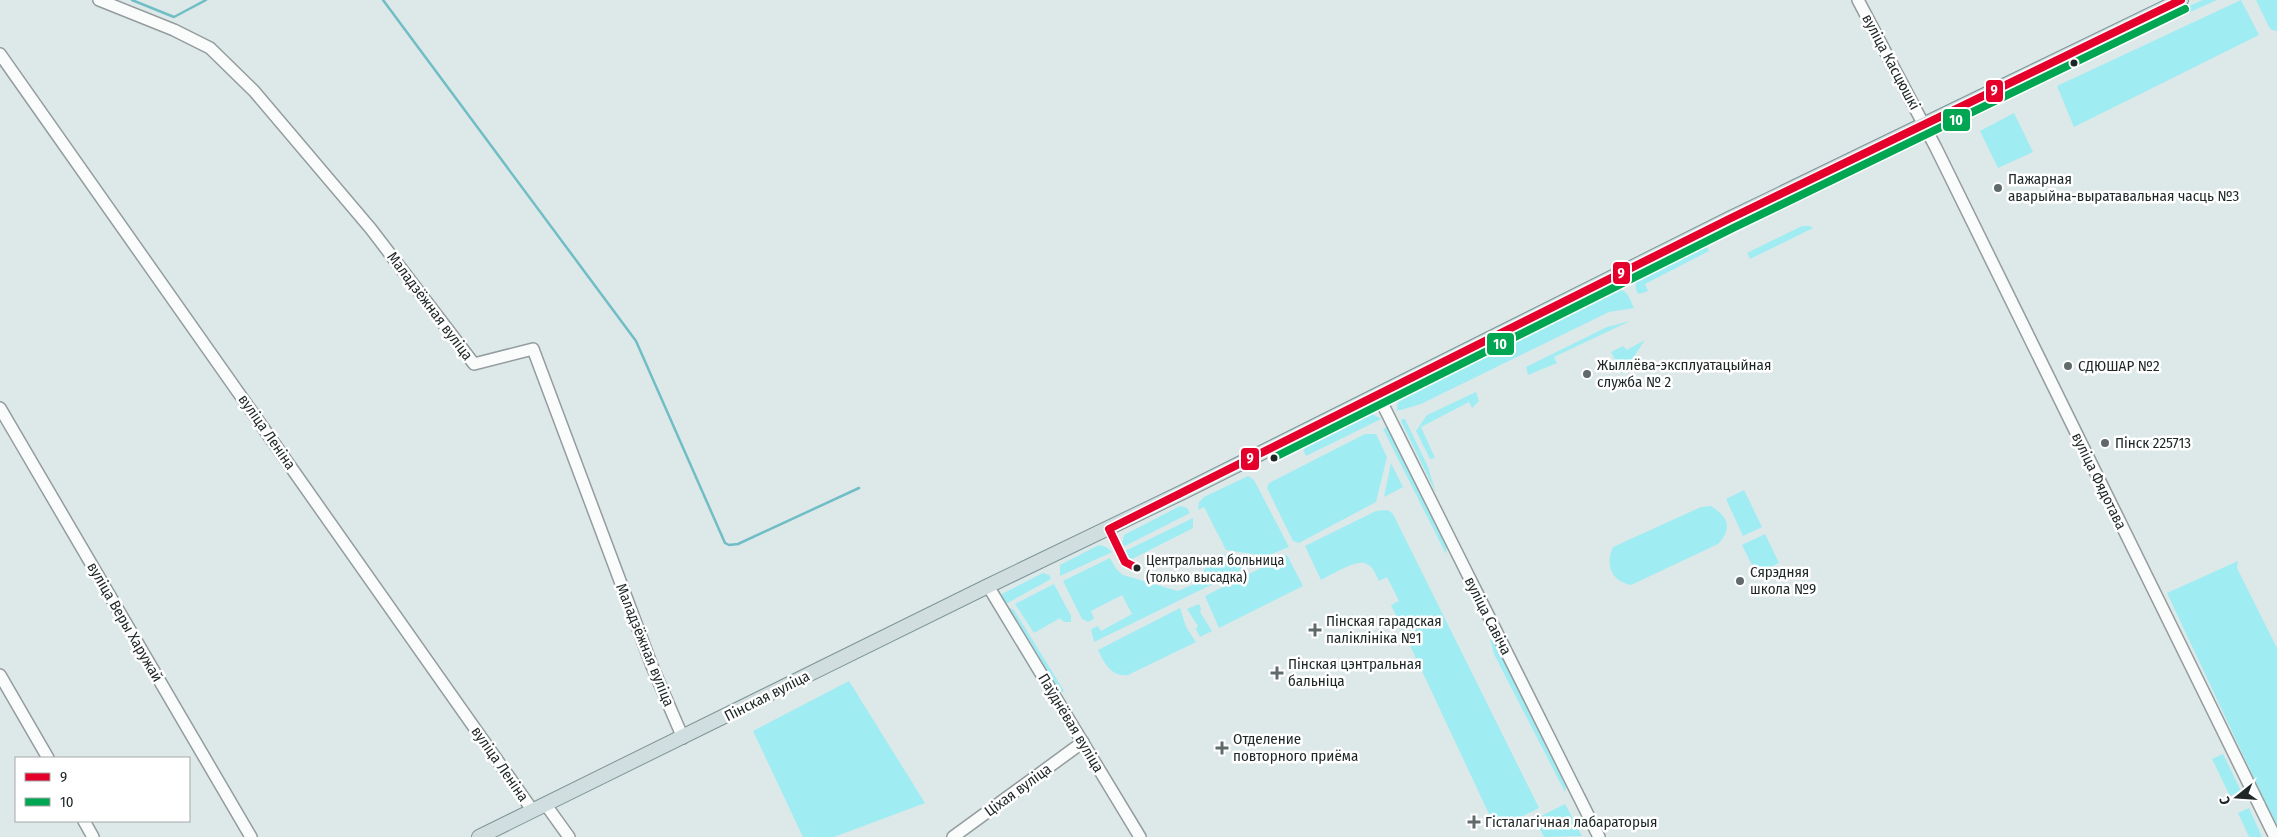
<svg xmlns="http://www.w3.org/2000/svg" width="2277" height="837" font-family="'Fira Sans Condensed',sans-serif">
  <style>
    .green { fill: #a0ecf3 }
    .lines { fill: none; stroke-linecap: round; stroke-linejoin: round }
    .stream { stroke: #70bec5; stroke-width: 2.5 }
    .minor-casing { stroke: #949c9d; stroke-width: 14 }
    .major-casing { stroke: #7e9698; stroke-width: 16 }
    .minor { stroke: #fafcfc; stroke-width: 11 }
    .major { stroke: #d1dedf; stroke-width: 14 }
    .bus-1-casing { stroke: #fff; stroke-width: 11 }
    .bus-2-casing { stroke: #fff; stroke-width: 11 }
    .bus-1 { stroke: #e4002b; stroke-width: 8 }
    .bus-2 { stroke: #00a651; stroke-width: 8 }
    .bus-dot { fill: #1e2626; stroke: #fff; stroke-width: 2 }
    .poi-dot { fill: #616a6a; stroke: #fff; stroke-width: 2 }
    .labels { text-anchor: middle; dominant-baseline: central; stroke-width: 5; stroke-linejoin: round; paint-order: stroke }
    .bus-label { font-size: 14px; fill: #1e2626; stroke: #fff; text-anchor: start }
    .street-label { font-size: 15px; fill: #1e2626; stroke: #fff }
    .poi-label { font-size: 15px; fill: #1e2626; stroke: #fff; text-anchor: start }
    .line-badge { stroke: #fff; stroke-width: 2 }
    .badge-label { font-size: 14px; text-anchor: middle; font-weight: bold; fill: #fff }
  </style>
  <rect width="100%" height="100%" fill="#dde8e9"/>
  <g class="green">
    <polygon points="2203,0 2217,0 2138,35 2134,32 2135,29"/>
    <polygon points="2241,0 2259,35 2074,127 2057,86"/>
    <polygon points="2256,0 2277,0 2277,31 2272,30 2269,27"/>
    <polygon points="2014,113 2033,152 1998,168 1980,131"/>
    <polygon points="1802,226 1810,226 1813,228 1750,259 1747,253"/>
    <path d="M1706,246l3,5 -64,33 3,7 -9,3c-4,-4 -4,-9 -2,-14z"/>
    <path d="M1618,289c10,1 12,11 16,19l-25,4 -188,92 -24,7 1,-14z"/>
    <polygon points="1630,321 1554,357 1557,363 1528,375 1526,367 1607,327"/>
    <polygon points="1645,340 1622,374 1611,352 1623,346 1627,350"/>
    <polygon points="1476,392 1479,401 1472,408 1469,402 1421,427 1435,458 1430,459 1416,431 1427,415"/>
    <polygon points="1367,413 1373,414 1381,419 1306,456 1303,449 1318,436"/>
    <polygon points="1402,419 1405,419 1428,467 1436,493 1401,421"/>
    <polygon points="1387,427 1447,544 1446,554 1383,429"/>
    <polygon points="1365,434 1376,434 1387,457 1376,502 1299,543 1293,541 1267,488 1269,483"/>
    <polygon points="1391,463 1403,487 1384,497"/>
    <polygon points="1248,476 1254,480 1289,547 1266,556 1226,550 1204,507 1198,510 1199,502 1204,497"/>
    <polygon points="1744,490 1762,527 1743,536 1726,499"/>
    <polygon points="1180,506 1187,508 1190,513 1121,548 1124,535"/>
    <path d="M1711,506c17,11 22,22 7,38l-87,41c-20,-4 -26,-20 -18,-38l88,-40z"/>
    <path d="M1388,510l5,4 146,294 -36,18h-5l-9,-12 -98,-209 8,-4 -12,-24 -8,4c-3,-6 -6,-14 -12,-17 -9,-6 -36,11 -46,16l-16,-34 71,-35z"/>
    <polygon points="1193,518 1193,528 1132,559 1127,558 1123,552"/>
    <polygon points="1765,534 1779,563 1756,573 1742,545"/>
    <polygon points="1099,545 1106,547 1112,552 1060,576 1060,565"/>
    <path d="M1223,554l39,6 -168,82 -3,-13 7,-3 3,5 31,-17 -10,-19 -31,16 3,8 -6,3 -6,-3 -19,-38 47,-23 6,11 7,6 55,16 19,-8c7,-14 11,-22 26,-29z"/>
    <polygon points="1287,555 1303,586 1219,628 1205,596"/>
    <polygon points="2238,561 2237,568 2277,648 2277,827 2167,593"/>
    <polygon points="1043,573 1049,575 1051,579 1002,606 1002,594"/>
    <polygon points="1054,584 1071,616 1071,622 1064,622 1060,618 1034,633 1015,604"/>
    <polygon points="1199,604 1201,609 1200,612 1212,631 1200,637 1196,629 1198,626 1187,609"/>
    <polygon points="1010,608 1014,610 1064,691 1060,693 1056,691 1005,610"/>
    <path d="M1180,608l6,19 10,15 -68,33c-17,2 -24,-12 -30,-25z"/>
    <polygon points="1490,639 1495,643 1566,786 1565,792 1494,654"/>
    <polygon points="849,681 925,803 834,837 803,837 753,731"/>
    <polygon points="2223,754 2241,791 2230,796 2212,759"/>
    <polygon points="1565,804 1582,836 1544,837 1535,819"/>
    <polygon points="2249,808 2262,837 2249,837 2238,813"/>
  </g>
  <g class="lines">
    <g class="stream">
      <polyline points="132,0 174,17 206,0"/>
      <polyline points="383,0 636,341 725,543 729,545 738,544 859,488"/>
    </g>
    <defs>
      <g id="minor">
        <polyline points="99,0 174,30 210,48 254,91 371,229 474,364 533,349 652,666 683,738"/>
        <polyline points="1858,0 1936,148 2275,837"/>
        <polyline points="0,54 533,811"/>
        <polyline points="1378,395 1599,837"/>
        <polyline points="0,408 251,837"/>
        <polyline points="988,586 1140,837"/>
        <polyline points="0,675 48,758"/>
        <polyline points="546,805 569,837"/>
        <polyline points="84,821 93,837"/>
        <polyline points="953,837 1083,742"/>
      </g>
      <polyline id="major" points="479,837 988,586 1185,491 1729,219 2181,0"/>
    </defs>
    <use href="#minor" class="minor-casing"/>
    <use href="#major" class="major-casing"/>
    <use href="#minor" class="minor"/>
    <use href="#major" class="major"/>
    <defs>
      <polyline id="bus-1" points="1137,568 1125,562 1109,529 1729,219 2181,0"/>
      <polyline id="bus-2" points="1273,458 1733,228 2185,9"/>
    </defs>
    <use href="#bus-1" class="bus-1-casing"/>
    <use href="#bus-2" class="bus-2-casing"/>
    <use href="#bus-1" class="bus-1"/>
    <use href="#bus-2" class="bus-2"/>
  </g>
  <g class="bus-dot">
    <circle cx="2074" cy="63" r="4.5"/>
    <circle cx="1274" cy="458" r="4.5"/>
    <circle cx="1137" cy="568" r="4.5"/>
  </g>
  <g class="poi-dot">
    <circle cx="1998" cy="188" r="5"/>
    <circle cx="2068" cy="366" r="5"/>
    <circle cx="1587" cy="374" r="5"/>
    <circle cx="2105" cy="443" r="5"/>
    <circle cx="1740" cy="581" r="5"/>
    <path d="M1312.5 622.5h5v5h5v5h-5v5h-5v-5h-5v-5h5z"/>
    <path d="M1274.5 665.5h5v5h5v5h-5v5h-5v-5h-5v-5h5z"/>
    <path d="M1219.5 740.5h5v5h5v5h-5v5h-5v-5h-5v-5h5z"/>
    <path d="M1471.5 814.5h5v5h5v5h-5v5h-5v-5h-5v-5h5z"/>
  </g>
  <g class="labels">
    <g class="bus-label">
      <text x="1146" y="560">Центральная больница<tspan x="1146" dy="17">(только высадка)</tspan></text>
    </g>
    <g class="street-label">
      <text transform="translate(1891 62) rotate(62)">вуліца Касцюшкі</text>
      <text transform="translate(430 306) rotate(53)">Маладзёжная вуліца</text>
      <text transform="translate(267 432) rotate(55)">вуліца Леніна</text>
      <text transform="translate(2099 481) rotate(64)">вуліца Фядотава</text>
      <text transform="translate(1488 616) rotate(63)">вуліца Савіча</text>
      <text transform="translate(125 622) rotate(60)">вуліца Веры Харужай</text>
      <text transform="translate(645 645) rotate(68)">Маладзёжная вуліца</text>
      <text transform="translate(767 696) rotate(-27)">Пінская вуліца</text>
      <text transform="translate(1071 723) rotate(59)">Паўднёвая вуліца</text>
      <text transform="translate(500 764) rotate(55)">вуліца Леніна</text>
      <text transform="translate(1018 790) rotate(-36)">Ціхая вуліца</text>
    </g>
    <g class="poi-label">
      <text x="2008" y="179">Пажарная<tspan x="2008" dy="17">аварыйна-выратавальная часць №3</tspan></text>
      <text x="1597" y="365">Жыллёва-эксплуатацыйная<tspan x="1597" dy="17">служба № 2</tspan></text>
      <text x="2078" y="366">СДЮШАР №2</text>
      <text x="2115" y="443">Пінск 225713</text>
      <text x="1750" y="572">Сярэдняя<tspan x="1750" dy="17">школа №9</tspan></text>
      <text x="1326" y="621">Пінская гарадская<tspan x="1326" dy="17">паліклініка №1</tspan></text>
      <text x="1288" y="664">Пінская цэнтральная<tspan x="1288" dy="17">бальніца</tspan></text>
      <text x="1233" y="739">Отделение<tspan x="1233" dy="17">повторного приёма</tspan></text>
      <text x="1485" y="822">Гісталагічная лабараторыя</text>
    </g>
  </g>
  <g class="line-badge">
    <rect x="1985" y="79" width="19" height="24" rx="5" fill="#e4002b"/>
    <rect x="1942" y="108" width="29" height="24" rx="5" fill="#00a651"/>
    <rect x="1612" y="261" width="19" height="24" rx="5" fill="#e4002b"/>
    <rect x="1486" y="332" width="29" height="24" rx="5" fill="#00a651"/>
    <rect x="1240" y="447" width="20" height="24" rx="5" fill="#e4002b"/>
  </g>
  <g class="badge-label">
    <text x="1994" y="95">9</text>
    <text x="1956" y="125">10</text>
    <text x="1621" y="278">9</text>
    <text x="1500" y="349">10</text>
    <text x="1250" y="463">9</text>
  </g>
  <rect x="15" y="757" width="175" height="65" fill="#ffffff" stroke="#a5a8a8"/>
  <rect x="25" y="773" width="25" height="8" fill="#e4002b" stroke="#a5a8a8"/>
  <text x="60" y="782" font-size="15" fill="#1e2626">9</text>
  <rect x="25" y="798" width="25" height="8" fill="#00a651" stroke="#a5a8a8"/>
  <text x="60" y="807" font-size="15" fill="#1e2626">10</text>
  <g transform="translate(2237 797) rotate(253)" stroke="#ffffff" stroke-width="4" paint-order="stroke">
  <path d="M0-4L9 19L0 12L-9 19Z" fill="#1e2626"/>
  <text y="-8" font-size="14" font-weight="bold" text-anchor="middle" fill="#1e2626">С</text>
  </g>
</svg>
